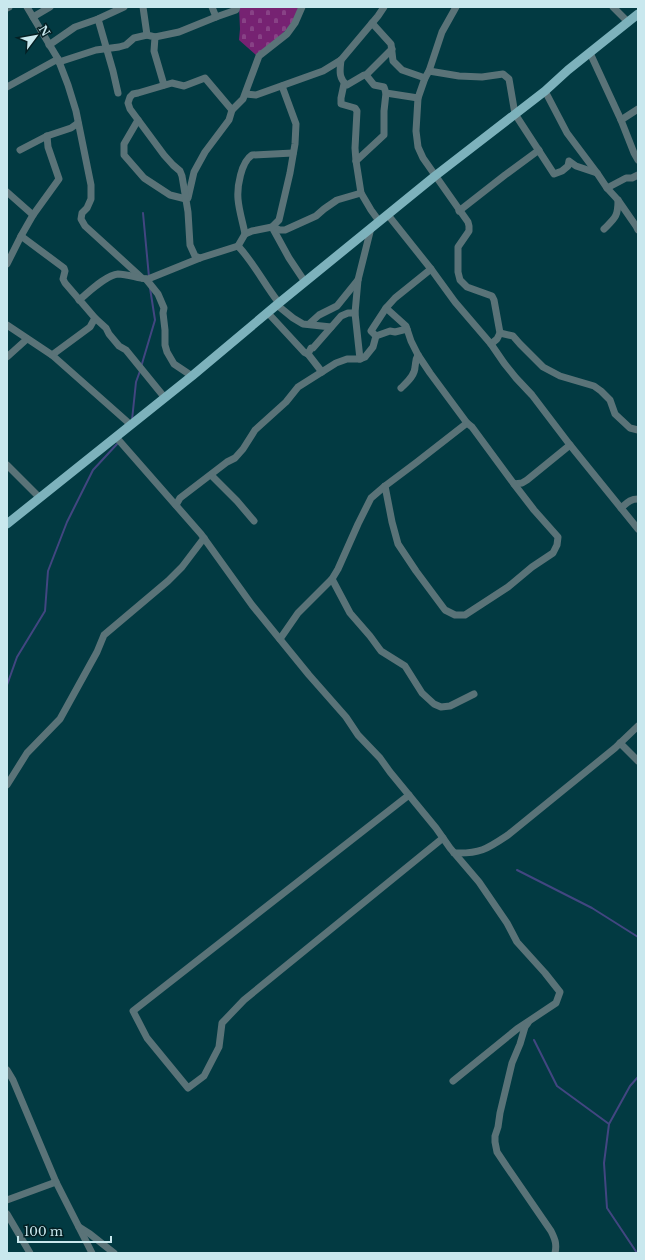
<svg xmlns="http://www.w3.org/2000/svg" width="645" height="1260" font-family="'Libre Baskerville',serif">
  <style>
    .cemetery { fill: url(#cemetery-stones) }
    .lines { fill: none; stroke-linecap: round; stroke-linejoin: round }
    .stream { stroke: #424681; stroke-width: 2 }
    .minor { stroke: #5a7378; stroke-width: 7 }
    .major { stroke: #7db2bc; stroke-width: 9 }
  </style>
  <defs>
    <pattern id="cemetery-stones" width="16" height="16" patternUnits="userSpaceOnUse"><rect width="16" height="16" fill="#762272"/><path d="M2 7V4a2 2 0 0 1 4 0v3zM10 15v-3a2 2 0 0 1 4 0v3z" fill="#884286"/></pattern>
  </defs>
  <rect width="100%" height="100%" fill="#023a42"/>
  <polygon class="cemetery" points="239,7 300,7 293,23 279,37 257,56 239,40 240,29"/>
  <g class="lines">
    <g class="stream">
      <polyline points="143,213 149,277"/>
      <polyline points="141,367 155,320 150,288"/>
      <polyline points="132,420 136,382 140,371"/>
      <polyline points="7,685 17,657 45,611 48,571 67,522 93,470 118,443"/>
      <polyline points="517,870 592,908 638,937"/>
      <polyline points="534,1040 557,1086 609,1124"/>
      <polyline points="637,1253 607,1208 604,1163 609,1124 630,1086 638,1077"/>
    </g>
    <g class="minor">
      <polyline points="27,7 58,59 68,85 76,111 91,185 91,199 87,208 82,213 81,219 85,226 142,278"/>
      <polyline points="143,7 147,35 155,37 154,51 164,85"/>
      <polyline points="212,7 216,17"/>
      <polyline points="456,7 442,32 429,71 425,78 418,98 416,131 418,147 423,158 468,222 469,226 469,231 458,247 458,272 460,280 467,287 492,296 494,300 500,333 497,339 491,344"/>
      <polyline points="613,7 628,22"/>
      <polyline points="7,8 9,7"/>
      <polyline points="33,17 50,7"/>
      <polyline points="98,19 113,71 118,93"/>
      <polyline points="372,23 391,44 393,61 402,70 425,78"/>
      <polyline points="155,37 179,32 216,17 236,10 237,7"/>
      <polyline points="49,45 75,27 98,19 124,7"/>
      <polyline points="590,53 621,120 634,153 638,160"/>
      <path d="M341,60c-1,10 -3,18 6,25l17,-10h2l26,-26"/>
      <polyline points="59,62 96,50 119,47 126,45 134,38 147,35"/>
      <polyline points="429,71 459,76 482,77 503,74 509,79 515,114 554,174 562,171 568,166 569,161 576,166 597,173"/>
      <polyline points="366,75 374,85 384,87 386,93 418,98"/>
      <polyline points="344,84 341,98 341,104 355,108 357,111 355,148 356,161 361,193 371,210 379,221"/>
      <polyline points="7,87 58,59"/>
      <polyline points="545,91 567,133 597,173 607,188 618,200 636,226 638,230"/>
      <polyline points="246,94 256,95 323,71 341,60 378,16 384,7"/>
      <polyline points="138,120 124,144 124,155 144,178 170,195 186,199"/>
      <polyline points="621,120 638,109"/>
      <polyline points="20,150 47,136 71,128 78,123"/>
      <polyline points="356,161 384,135 384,111 386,93"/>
      <polyline points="607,188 626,178 632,178 638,175"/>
      <polyline points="7,192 33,215"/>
      <polyline points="188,198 194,172 205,152 229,120 232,110 243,99 259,56 287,34 295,23 302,7"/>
      <polyline points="459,211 505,175 539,150"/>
      <polyline points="388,215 431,269 455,302 491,344 504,363 516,378 532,395 570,445 638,529"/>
      <polyline points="272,227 280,230 285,230 316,216 324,209 337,200 361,193"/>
      <polyline points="272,227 289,258 305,282"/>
      <path d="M604,229c11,-11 14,-12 14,-29"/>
      <path d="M245,234c-2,-11 -6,-23 -7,-35 -1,-12 3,-37 14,-44l41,-2"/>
      <polyline points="21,236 64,268 65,271 63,279 65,283 95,318 106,328 109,334 119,346 126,350 165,398"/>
      <path d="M238,246c16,17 26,38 41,57"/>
      <polyline points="200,258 195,256 190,245 188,212 182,176 180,171 173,165 164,155 130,109 128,103 130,97 133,94 138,93 172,83 184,86 205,78 232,110"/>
      <polyline points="7,264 21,236 33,215 59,179 48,147 47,136"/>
      <polyline points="146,279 158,294 164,308 163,313 165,330 165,345 167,352 174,364 192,376"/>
      <path d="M79,300c10,-8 27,-25 39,-26 9,0 19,4 28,5h2l52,-21 38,-12 7,-12 7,-3 20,-4 7,-7 11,-47 5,-29 1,-20 -14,-38"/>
      <polyline points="277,305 293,318 303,324 331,327"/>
      <polyline points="386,308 406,326 411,341 418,355 430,373 467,423 472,427 514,484 522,483 527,480 570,445"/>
      <polyline points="268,313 304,352 308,354 322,372"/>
      <polyline points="309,324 319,315 337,306 358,280"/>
      <polyline points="7,325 52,355 131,425"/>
      <polyline points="500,333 513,336 520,344 543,367 560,376 594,386 601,391 610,400 615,414 630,428 638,430"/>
      <polyline points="376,336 390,331 395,332 407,329"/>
      <polyline points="308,354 311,348 313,348 341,316 348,313 355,313"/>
      <polyline points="52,355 90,327 95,318"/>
      <polyline points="7,357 27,339"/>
      <polyline points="360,359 355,313 358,280 371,228"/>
      <path d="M401,388c5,-5 14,-12 14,-21 1,-5 0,-7 3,-12"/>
      <polyline points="116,437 201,534 252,605 309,675 346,717 358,735 380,758 390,772 436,828 450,848 479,882 507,923 517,942 545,973 560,992 556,1003 517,1029 453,1081"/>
      <polyline points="7,465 40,498"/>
      <polyline points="211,475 237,501 254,521"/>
      <polyline points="385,486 392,522 398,544 416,571 445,610 455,615 465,615 508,587 532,567 553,553 557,545 558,537 534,510 514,484"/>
      <polyline points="176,505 180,498 227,462 235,458 243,449 255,430 286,402 298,387 336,363 347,359 360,359 365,357 373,347 376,336 371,331 386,308 395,298 431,269"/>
      <path d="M621,508c6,-5 9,-9 17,-9"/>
      <polyline points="332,579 350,613 370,636 381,651 405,666 422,693 434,704 441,707 450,706 474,694"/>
      <polyline points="280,639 298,613 332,579 338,569 358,524 371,498 385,486 417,462 467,423"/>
      <polyline points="620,743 638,761"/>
      <polyline points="7,785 27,753 60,719 97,652 104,635 168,581 182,567 204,538"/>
      <polyline points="409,795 133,1011 147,1038 188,1088 204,1076 219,1047 222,1023 244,1000 443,838"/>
      <path d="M454,853c26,1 33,-4 54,-18l107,-87 23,-22"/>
      <path d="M528,1023l-3,4 -5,17 -8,19 -12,50 -2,14 -3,9v6l2,10 8,12 46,67c4,8 6,13 4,22"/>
      <polyline points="7,1070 13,1080 56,1182 92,1253"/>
      <polyline points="7,1200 56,1182"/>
      <polyline points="7,1214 30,1253"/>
      <polyline points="79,1227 90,1234 114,1253"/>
    </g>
    <polyline class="major" points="7,524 192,376 279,303 435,176 545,91 568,70 638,14"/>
  </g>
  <rect width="645" height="1260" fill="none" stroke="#c9e8ee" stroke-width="16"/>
  <g transform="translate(36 36) rotate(58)" stroke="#041f23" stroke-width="3" paint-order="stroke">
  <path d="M0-3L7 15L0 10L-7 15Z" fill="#c9e8ee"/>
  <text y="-6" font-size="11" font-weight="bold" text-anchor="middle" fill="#c9e8ee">N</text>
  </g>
  <path d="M18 1236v6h93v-6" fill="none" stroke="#c9e8ee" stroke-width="2"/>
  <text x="24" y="1236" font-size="12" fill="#c9e8ee" stroke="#041f23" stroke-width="3" paint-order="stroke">100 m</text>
</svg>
